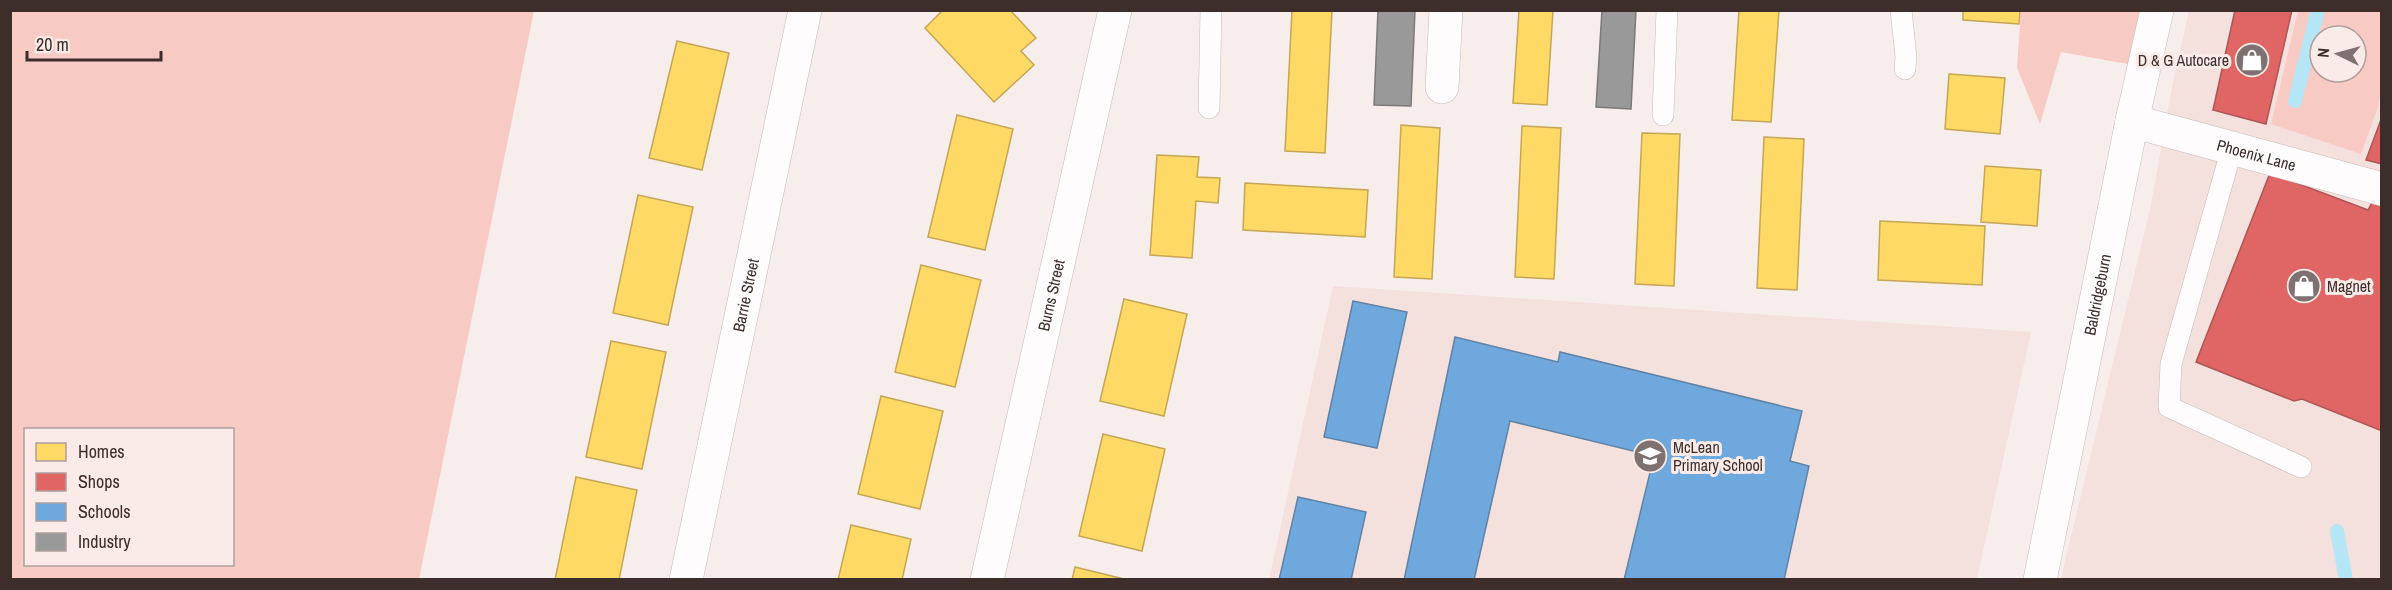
<svg xmlns="http://www.w3.org/2000/svg" width="2392" height="590" font-family="'Archivo Narrow',sans-serif">
  <style>
    .built { fill: #f4e0dc; fill-rule: evenodd }
    .green { fill: #f7cac3; fill-rule: evenodd }
    .homes { fill: #ffd966; stroke: #c5a655; stroke-width: 1.5 }
    .shops { fill: #e06666; stroke: #af5555; stroke-width: 1.5 }
    .schools { fill: #6fa8dc; stroke: #6083a7; stroke-width: 1.5 }
    .industry { fill: #999; stroke: #7d7978; stroke-width: 1.5 }
    .lines { fill: none; stroke-linecap: round; stroke-linejoin: round }
    .stream { stroke: #b5e6f6; stroke-width: 14 }
    .lane-casing { stroke: #c6bab8; stroke-width: 22 }
    .street-casing { stroke: #c6bab8; stroke-width: 34 }
    .secondary-casing { stroke: #c6bab8; stroke-width: 34 }
    .lane { stroke: #fefcfc; stroke-width: 21 }
    .street { stroke: #fefcfc; stroke-width: 33 }
    .secondary { stroke: #fefcfc; stroke-width: 33 }
    .labels { text-anchor: middle; dominant-baseline: central; stroke-width: 6; stroke-linejoin: round; paint-order: stroke }
    .poi-label { font-size: 16px; fill: #3d2e2c; stroke: #fbebe8; text-anchor: start }
    .street-label { font-size: 16px; fill: #3d2e2c; stroke: #fbebe8 }
  </style>
  <rect width="100%" height="100%" fill="#f7eeec"/>
  <g class="built">
    <path d="M2189,11h192v568l-320,-1 90,-373 20,-113zM2320,36h36v36h-36z"/>
    <polygon points="1333,286 2031,332 1977,579 1269,580"/>
  </g>
  <g class="green">
    <path d="M10,11h524l-115,568h-408zM26,430h206v134h-206z"/>
    <polygon points="2021,11 2157,11 2144,67 2061,52 2040,124 2017,68"/>
    <path d="M2298,11h83v74l-3,22 -17,47 -90,-30zM2320,36h36v36h-36z"/>
  </g>
  <g class="homes">
    <polygon points="943,10 1010,10 1036,38 1021,51 1034,65 994,102 925,28"/>
    <polygon points="1292,10 1332,10 1325,153 1285,151"/>
    <polygon points="1519,10 1553,10 1547,105 1513,103"/>
    <polygon points="1739,10 1779,10 1771,122 1732,120"/>
    <polygon points="1963,10 2020,10 2019,24 1963,20"/>
    <polygon points="677,41 729,53 702,170 649,158"/>
    <polygon points="1949,74 2005,78 2000,134 1945,129"/>
    <polygon points="957,115 1013,129 985,250 928,237"/>
    <polygon points="1401,125 1440,128 1432,279 1394,277"/>
    <polygon points="1522,126 1561,128 1554,279 1515,277"/>
    <polygon points="1642,133 1680,134 1674,286 1635,284"/>
    <polygon points="1764,137 1804,139 1797,290 1757,288"/>
    <polygon points="1157,155 1199,157 1197,177 1220,178 1218,203 1196,201 1192,258 1150,255"/>
    <polygon points="1985,166 2041,170 2037,226 1981,222"/>
    <polygon points="1245,183 1368,190 1365,237 1243,230"/>
    <polygon points="638,195 693,207 668,325 613,313"/>
    <polygon points="1880,221 1985,226 1982,285 1878,280"/>
    <polygon points="921,265 981,280 955,387 895,372"/>
    <polygon points="1124,299 1187,314 1164,416 1100,401"/>
    <polygon points="611,341 666,352 642,469 586,457"/>
    <polygon points="881,396 943,411 920,509 858,494"/>
    <polygon points="1103,434 1165,449 1142,551 1079,536"/>
    <polygon points="576,477 637,490 619,580 555,580"/>
    <polygon points="851,525 911,539 902,580 838,580"/>
    <polygon points="1075,567 1128,580 1072,580"/>
  </g>
  <g class="shops">
    <polygon points="2235,10 2292,10 2266,124 2213,110"/>
    <polygon points="2382,117 2382,164 2366,160"/>
    <polygon points="2270,173 2368,210 2373,201 2382,204 2382,431 2302,399 2294,401 2196,362"/>
  </g>
  <g class="schools">
    <polygon points="1353,301 1407,312 1377,448 1324,437"/>
    <polygon points="1455,337 1558,362 1560,352 1802,411 1790,461 1809,466 1784,580 1624,580 1654,456 1510,421 1474,580 1404,580"/>
    <polygon points="1298,497 1366,512 1351,580 1279,580"/>
  </g>
  <g class="industry">
    <polygon points="1378,10 1415,10 1411,106 1374,105"/>
    <polygon points="1602,10 1636,10 1631,109 1596,107"/>
  </g>
  <g class="lines">
    <g class="stream">
      <polyline points="2295,101 2318,10"/>
      <polyline points="2337,531 2346,580"/>
    </g>
    <defs>
      <g id="lane">
        <polyline points="1901,10 1906,57 1905,69"/>
        <polyline points="1209,108 1211,10"/>
        <polyline points="1663,115 1667,10"/>
        <polyline points="2232,148 2171,364 2169,407 2301,467"/>
      </g>
      <g id="street">
        <polyline points="1442,87 1446,10"/>
        <path id="s1" d="M2132,121l250,68"/>
        <path id="s2" d="M686,580l119,-570"/>
        <path id="s3" d="M987,580l128,-570"/>
      </g>
      <g id="secondary">
        <path id="s4" d="M2040,580l92,-459 25,-111"/>
      </g>
    </defs>
    <use href="#lane" class="lane-casing"/>
    <use href="#street" class="street-casing"/>
    <use href="#secondary" class="secondary-casing"/>
    <use href="#lane" class="lane"/>
    <use href="#street" class="street"/>
    <use href="#secondary" class="secondary"/>
  </g>
  <defs>
    <symbol id="shop-disc" viewBox="-11 -11 22 22"><circle r="9.5" fill="#7e716f" stroke="#fbebe8"/><path d="M-5-2.5h2.3a2.7 3.5 0 0 1 5.4 0H5L5.5 6h-11ZM-1.5-2.5h3a1.5 2.3 0 0 0-3 0Z" fill="#fff"/></symbol>
    <symbol id="school-disc" viewBox="-11 -11 22 22"><circle r="9.5" fill="#7e716f" stroke="#fbebe8"/><path d="M0-5L7-2L0 1L-7-2ZM-4 1L0 2.5L4 1V4Q0 6-4 4Z" fill="#fff"/></symbol>
  </defs>
  <g fill-rule="evenodd">
    <use href="#shop-disc" x="2233" y="41" width="38" height="38"/>
    <use href="#shop-disc" x="2285" y="267" width="38" height="38"/>
    <use href="#school-disc" x="1631" y="437" width="38" height="38"/>
  </g>
  <g class="labels">
    <g class="poi-label">
      <text x="2229" y="60" text-anchor="end">D &amp; G Autocare</text>
      <text x="2327" y="286">Magnet</text>
      <text x="1673" y="447">McLean<tspan x="1673" dy="18">Primary School</tspan></text>
    </g>
    <g class="street-label">
      <text stroke="none"><textPath href="#s1" startOffset="129">Phoenix Lane</textPath></text>
      <text stroke="none"><textPath href="#s2" startOffset="291">Barrie Street</textPath></text>
      <text stroke="none"><textPath href="#s3" startOffset="292">Burns Street</textPath></text>
      <text stroke="none"><textPath href="#s4" startOffset="291">Baldridgeburn</textPath></text>
    </g>
  </g>
  <rect width="2392" height="590" fill="none" stroke="#3d2e2c" stroke-width="24"/>
  <rect x="24" y="428" width="210" height="138" fill="#fbebe8" stroke="#af9f9d" stroke-width="1.5"/>
  <rect x="36" y="443" width="30" height="18" fill="#ffd966" stroke="#af9f9d" stroke-width="1.5"/>
  <text x="78" y="458" font-size="18" fill="#3d2e2c">Homes</text>
  <rect x="36" y="473" width="30" height="18" fill="#e06666" stroke="#af9f9d" stroke-width="1.5"/>
  <text x="78" y="488" font-size="18" fill="#3d2e2c">Shops</text>
  <rect x="36" y="503" width="30" height="18" fill="#6fa8dc" stroke="#af9f9d" stroke-width="1.5"/>
  <text x="78" y="518" font-size="18" fill="#3d2e2c">Schools</text>
  <rect x="36" y="533" width="30" height="18" fill="#999999" stroke="#af9f9d" stroke-width="1.5"/>
  <text x="78" y="548" font-size="18" fill="#3d2e2c">Industry</text>
  <g transform="translate(2338 54) rotate(275)"><circle r="28" fill="#fbebe8" stroke="#af9f9d" stroke-width="1.5"/>
  <path d="M0-4.5L10 22L0 15L-10 22Z" fill="#7e716f"/>
  <text y="-9" font-size="16" font-weight="bold" text-anchor="middle" fill="#3d2e2c">N</text>
  </g>
  <path d="M27 51v9h134v-9" fill="none" stroke="#3d2e2c" stroke-width="3"/>
  <text x="36" y="51" font-size="18" fill="#3d2e2c" stroke="#fbebe8" stroke-width="4.5" paint-order="stroke">20 m</text>
</svg>
